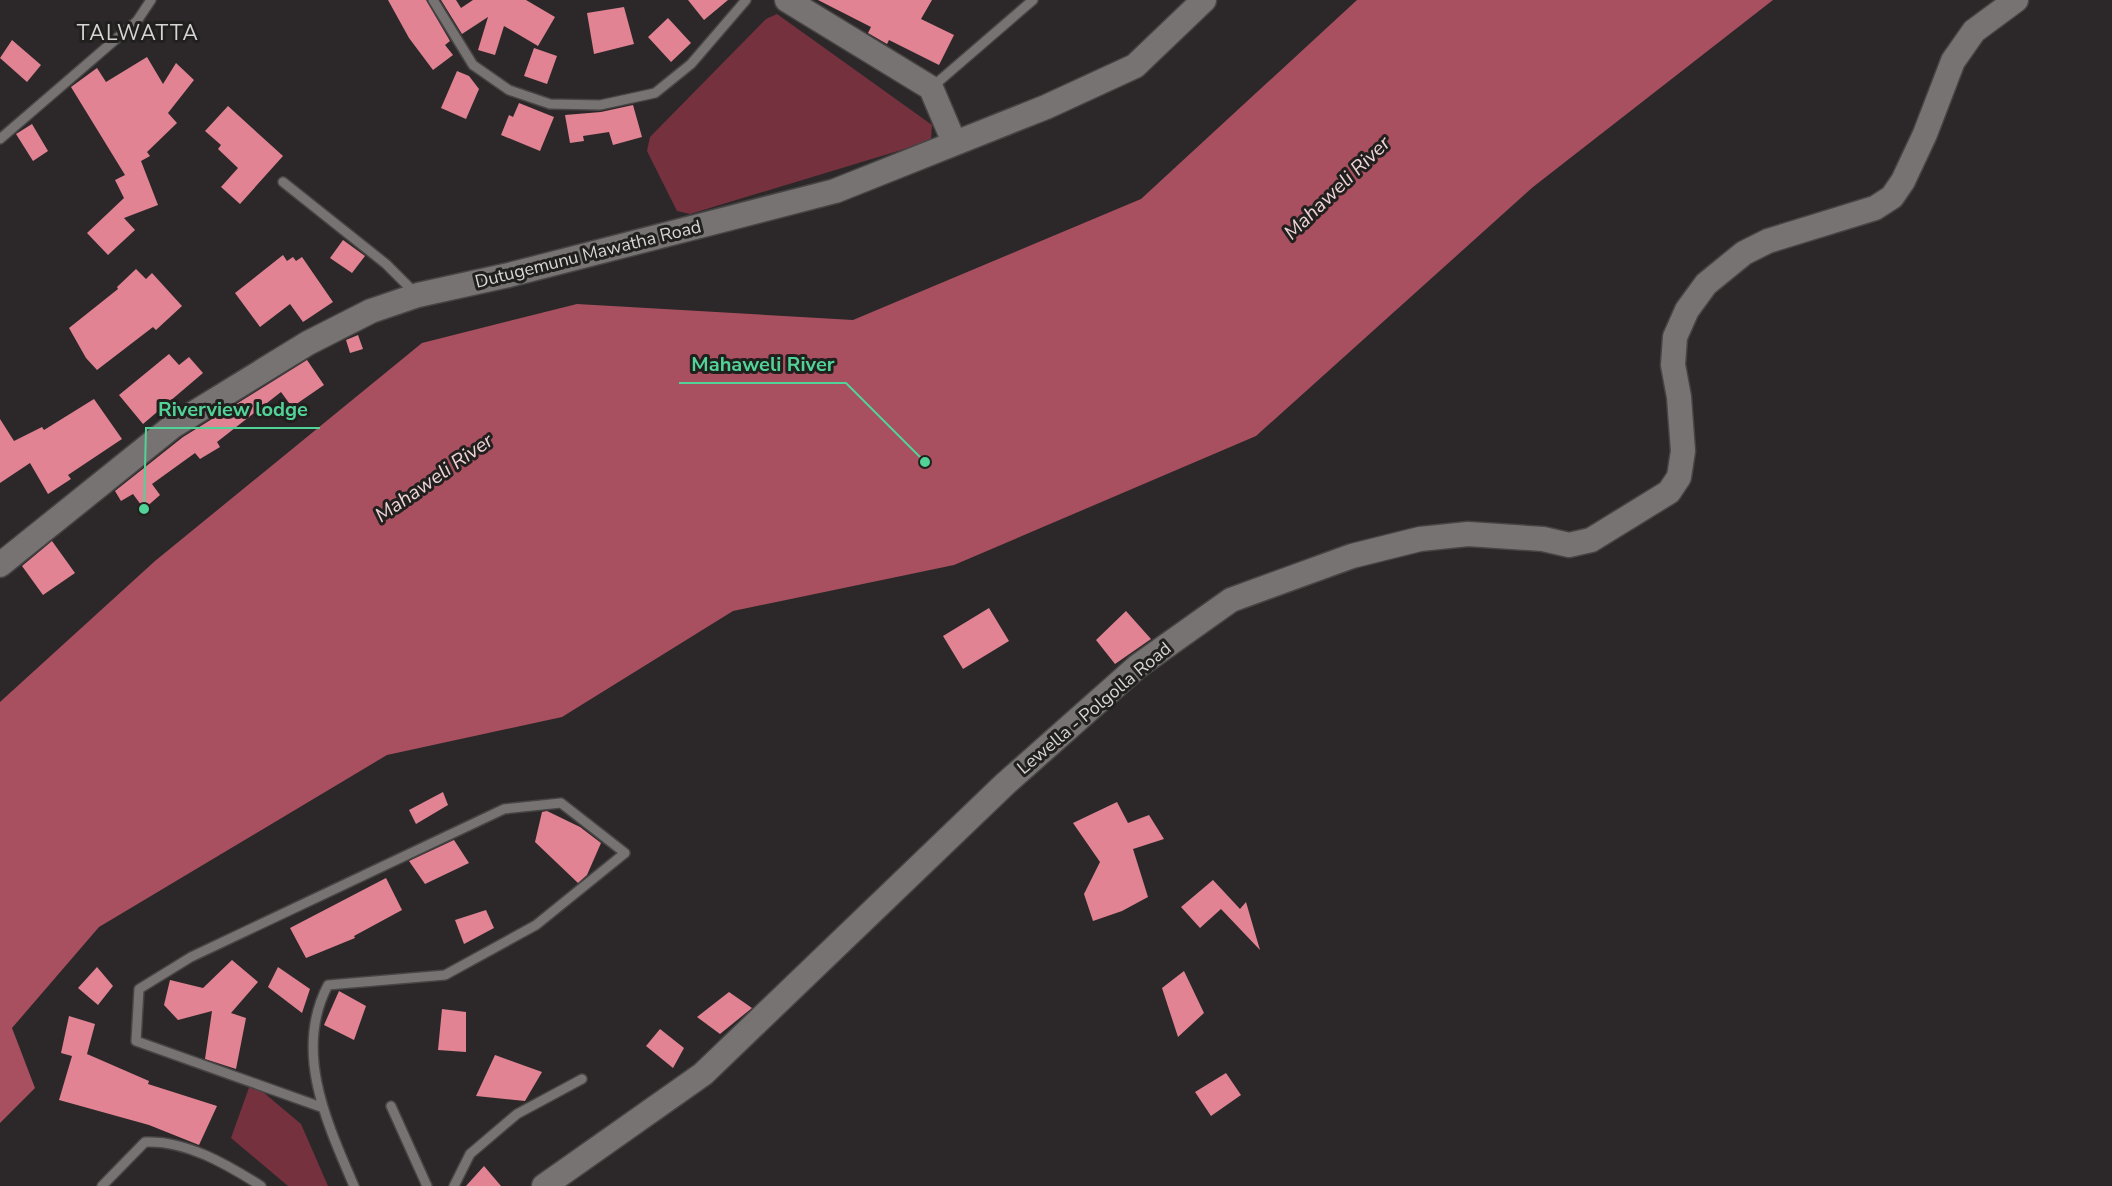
<svg xmlns="http://www.w3.org/2000/svg" width="2112" height="1186" font-family="'Nunito Sans',sans-serif">
<rect width="100%" height="100%" fill="#2c2829"/>
<!-- green -->
<path fill="#76313f" d="M777,14L932,125L931,141L690,214L677,211L647,151L650,137L766,19Z
M251,1082L301,1124L328,1186H288L231,1138Z"/>
<!-- water -->
<path fill="#a85060" d="M1357,0H1773L1533,187L1256,436L954,565L733,611L562,717L387,755L99,927L12,1028L35,1088L0,1123V702L155,561L422,343L577,304L853,320L1141,199Z"/>
<!-- building -->
<path fill="#e18392" d="M388,0H426L450,41L445,45L453,55L433,70L409,38Z
M441,0H456L461,8L473,0H526L555,17L538,46L504,26L495,55L478,50L488,17L462,34Z
M688,0H728L704,20Z
M818,0H932L921,19L954,35L939,65L889,40L887,44L868,33L871,27Z
M624,7L634,44L594,54L587,13Z
M668,18L691,43L671,62L648,37Z
M12,40L41,65L27,82L0,58Z
M534,48L557,56L547,84L524,76Z
M147,57L163,84L176,63L194,80L168,113L177,123L147,152L150,156L141,161L158,205L124,218L135,230L108,255L87,233L124,198L115,180L125,175L71,87L97,68L106,82Z
M457,71L469,76L479,89L466,119L441,108Z
M519,103L554,117L540,151L501,135L509,115L513,117Z
M633,105L642,137L613,145L609,132L583,136L584,141L570,143L565,115L601,112Z
M228,106L283,156L240,204L221,187L238,168L218,149L221,145L205,131Z
M32,124L48,151L33,161L16,134Z
M343,240L365,256L352,273L330,258Z
M283,255L287,261L293,257L296,261L302,257L333,302L303,322L290,304L260,327L235,293Z
M136,269L146,279L152,273L182,306L156,330L153,327L97,370L86,358L69,328L118,289L117,287Z
M358,335L363,349L350,353L346,340Z
M169,354L179,365L189,357L203,373L143,424L119,395Z
M307,360L324,385L292,407L281,392L217,442L220,447L200,459L195,453L152,484L160,495L144,509L133,494L121,501L115,491L183,437Z
M94,399L122,439L68,475L71,479L48,494L30,463L0,483V419L14,441L42,427L44,430Z
M52,541L75,573L43,595L22,566Z
M989,608L1009,641L963,669L943,636Z
M1126,611L1151,639L1115,664L1096,640Z
M443,792L448,805L416,824L409,810Z
M1117,802L1128,823L1149,815L1164,839L1133,849L1148,897L1122,911L1093,921L1084,894L1100,862L1073,823Z
M547,811L580,827L601,843L587,875L578,883L535,842L542,812Z
M454,840L469,863L425,884L409,861Z
M386,878L402,910L354,936L355,938L306,958L290,928Z
M1213,880L1240,909L1246,902L1260,950L1221,909L1200,928L1181,907Z
M486,910L494,928L464,944L455,920Z
M232,960L258,982L231,1013L246,1018L236,1069L205,1059L212,1011L178,1020L164,1005L170,980L203,988Z
M97,967L113,986L98,1005L78,988Z
M278,967L310,989L302,1013L268,987Z
M1184,971L1204,1013L1178,1037L1162,988Z
M339,991L366,1006L354,1040L324,1025Z
M729,992L752,1008L720,1034L697,1017Z
M442,1009L466,1012V1052L438,1050Z
M69,1016L95,1024L87,1054L149,1081L148,1084L217,1106L199,1145L149,1125L59,1100L72,1056L61,1053Z
M660,1029L684,1048L673,1068L646,1046Z
M495,1055L542,1072L525,1101L476,1096Z
M1226,1073L1241,1095L1211,1116L1195,1092Z
M484,1166L501,1186H466Z"/>
<g fill="none" stroke-linecap="round" stroke-linejoin="round">
<!-- service casing -->
<g stroke="#464444" stroke-width="12">
<path id="service" d="M433,0L473,65L509,90L550,104L600,105L655,93L691,64L746,0
M931,88L1033,0
M0,139L137,21L151,0
M283,182L386,264L416,294
M391,1106L427,1186
M321,1107L136,1041L139,989L191,957L504,809L561,803L625,853L536,925L445,975L328,985C293,1051 327,1123 354,1186
M102,1186L145,1142C186,1140 228,1165 261,1186
M454,1186L470,1154L517,1114L582,1079"/>
</g>
<!-- tertiary casing -->
<g stroke="#464444" stroke-width="27">
<path id="tertiary" d="M787,0L931,88L954,142
M0,565L173,426L308,343L371,311L418,295L509,275L835,191L1046,107L1135,66L1204,0
M544,1186L703,1074L1005,784L1138,666L1231,600L1352,556L1420,539L1468,534L1543,539L1569,545L1591,540L1669,492L1679,477L1683,451L1679,397L1673,365L1675,337L1687,310L1706,284L1744,253L1768,241L1875,208L1892,197L1903,181L1925,134L1953,61L1974,31L2016,0"/>
</g>
<!-- service -->
<use href="#service" stroke="#787373" stroke-width="9"/>
<!-- tertiary -->
<use href="#tertiary" stroke="#787373" stroke-width="24"/>
</g>
<g text-anchor="middle" dominant-baseline="central" stroke-width="6" stroke-linejoin="round" paint-order="stroke">
<!-- street labels -->
<g font-size="18" fill="#d6d4d4" stroke="#221f1f">
<text transform="translate(588 254) rotate(-14)">Dutugemunu Mawatha Road</text>
<text transform="translate(1094 708) rotate(-40)">Lewella - Polgolla Road</text>
</g>
<!-- water labels -->
<g font-size="20" font-style="italic" fill="#eed4d7" stroke="#221f1f">
<text transform="translate(1337 188) rotate(-44)">Mahaweli River</text>
<text transform="translate(434 478) rotate(-35)">Mahaweli River</text>
</g>
<!-- quarter labels -->
<g font-size="21" letter-spacing="1.5" fill="#d6d4d4" stroke="#221f1f">
<text x="138" y="33">TALWATTA</text>
</g>
</g>
<!-- callouts -->
<path fill="none" stroke="#51d397" stroke-width="2" d="M925 462L846 383H679M144 509L146 428H320"/>
<g fill="#51d397" stroke="#221f1f" stroke-width="2">
<circle cx="925" cy="462" r="6"/>
<circle cx="144" cy="509" r="6"/>
</g>
<g font-size="20" text-anchor="middle" font-weight="bold" fill="#51d397" stroke="#221f1f" stroke-width="6" stroke-linejoin="round" paint-order="stroke">
<text x="763" y="371">Mahaweli River</text>
<text x="233" y="416">Riverview lodge</text>
</g>
</svg>
